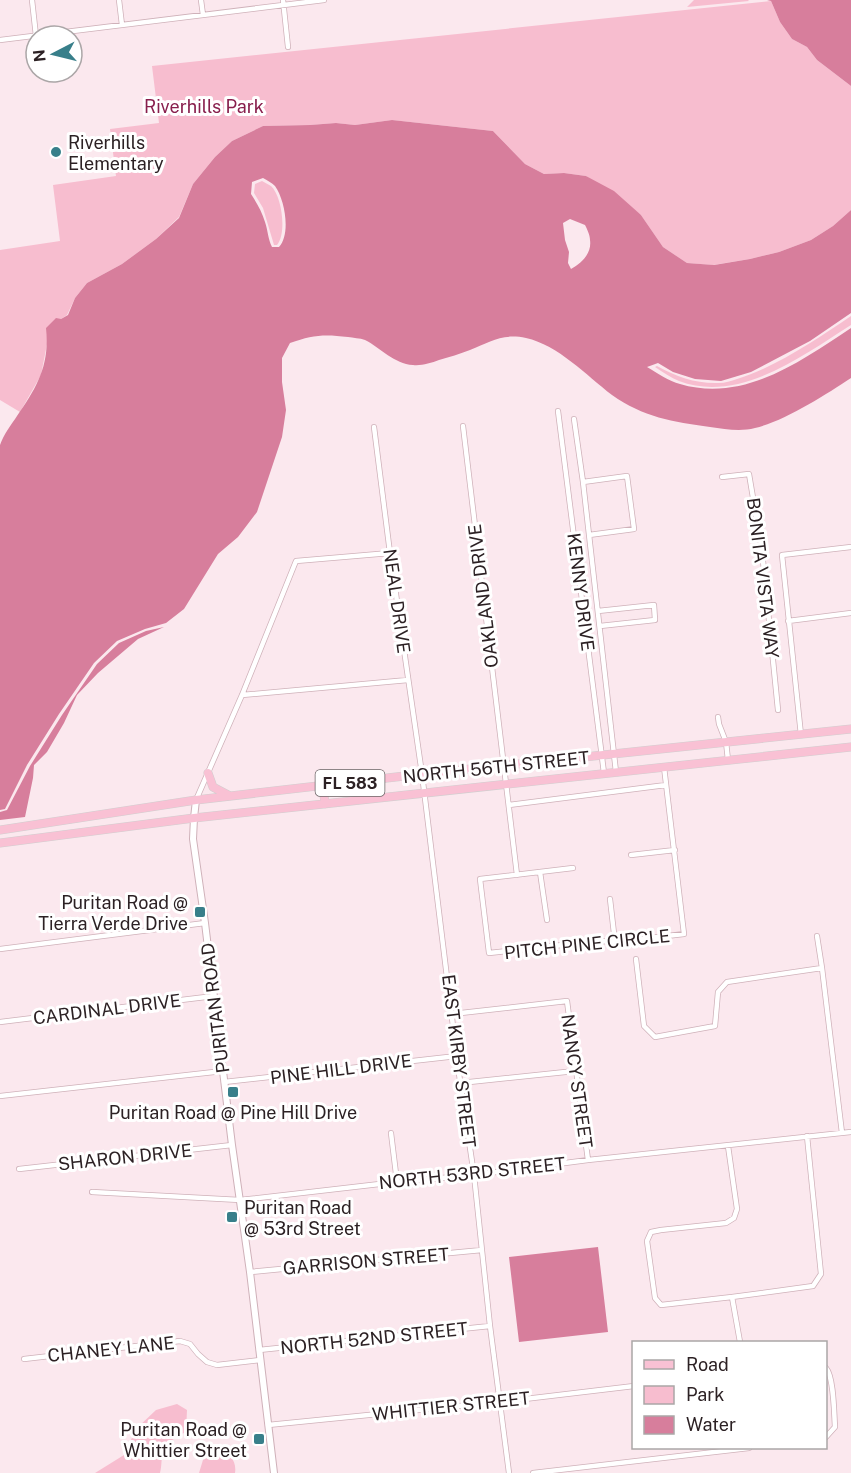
<svg xmlns="http://www.w3.org/2000/svg" width="851" height="1473" font-family="'Public Sans',sans-serif">
<rect width="100%" height="100%" fill="#fbe8ee"/>
<!-- green -->
<path fill="#f7bdcf" d="M694,0H748L749,1L687,7Z
M771,1L780,22L792,39L807,47L817,60L851,86V210L833,226L811,240L779,252L750,259L713,265L687,263L663,247L641,215L586,176L564,173L544,174L525,164L493,131L392,120L355,125L336,123L310,125L263,126L232,141L215,157L193,184L179,217L156,239L122,264L87,283L75,298L67,315L61,319L47,344L41,375L20,412L0,400V250L60,241L53,185L116,176L110,129L159,123L152,66Z
M262,181C265,183 268,184 271,186C282,196 287,233 277,245H274L263,208L254,193L255,184Z
M851,316V325C804,355 739,404 679,381C671,378 663,372 655,367L657,366C677,377 697,384 719,383C725,383 731,381 737,379C776,367 817,339 851,316Z
M177,1404L187,1410L186,1432C176,1437 168,1441 163,1452C161,1458 162,1466 160,1473H95L124,1455L136,1429L156,1410Z
M220,1447C229,1454 237,1460 235,1473H199L206,1450Z"/>
<!-- water -->
<path fill="#d77e9c" fill-rule="evenodd" d="M767,0H851V86L817,60L807,47L792,39L780,22L771,1Z
M392,120L493,131L525,164L544,174L564,173L586,176L614,191L641,215L663,247L687,263L714,265L750,259L779,252L811,240L833,226L851,210V313L810,341L751,372L721,381L695,379L673,372L658,363L647,367C657,373 669,381 680,384C744,403 801,361 851,328V378C825,395 785,421 755,428C740,432 725,429 710,427C673,422 643,417 612,395C586,375 558,345 526,338C502,333 490,342 470,350C460,354 449,357 439,360C431,363 421,366 413,365C394,364 381,348 365,340C360,338 353,338 348,337C324,334 312,335 290,343L282,358V382L286,410L282,437L257,512L238,537L218,554L184,609L166,623L145,629L117,641L94,663L59,714L27,765L5,809L0,810V445C4,434 11,425 17,416C37,387 50,365 46,328L56,318L61,319L68,315L75,298L87,283L122,264L156,239L179,218L193,184L215,157L232,141L263,126L310,125L336,123L355,125ZM263,178C267,180 272,183 275,186C285,200 291,234 279,247H272C268,239 268,231 265,222C262,212 257,203 251,194L252,182ZM570,219L585,225C587,229 590,235 590,240C592,253 582,263 571,269L568,263L569,252L565,240L563,223Z
M164,627L138,639L98,673L77,695L64,723L47,752L34,765L33,778L25,817L0,820V812L7,810L30,766L62,715L97,664L119,643L146,631Z
M598,1247L608,1332L519,1342L509,1257Z"/>
<g fill="none" stroke-linecap="round" stroke-linejoin="round">
<!-- minor casing -->
<g stroke="#cfb1b9" stroke-width="6">
<path id="minor" d="M32,0L36,36
M119,0L122,25
M201,0L203,15
M283,0L288,47
M0,40L324,0
M558,411L604,773
M574,419L583,482L616,772
M463,426L517,875
M374,427L390,553L422,774L458,1067L474,1175L490,1326L509,1473
M722,477L749,474L762,551L778,710
M583,482L627,476L634,529L589,535
M598,611L654,605L655,620L600,626
M788,621L851,613
M242,695L408,680
M718,717L719,724L726,742L728,760
M801,735L782,555L851,547
M196,800L242,695L296,561L390,553
M509,805L666,785
M631,855L675,850
M573,868L480,879L489,953L599,941L615,942L684,934L664,767
M540,872L547,920
M610,899L615,942
M817,936L822,968L842,1133
M0,949L205,923
M636,959L644,1026L655,1037L715,1026L718,992L727,982L822,968
M452,1014L567,1001L588,1160
M0,1022L214,996
M224,1082L457,1056
M460,1083L575,1071
M0,1096L223,1071
M391,1133L397,1182
M728,1146L737,1209L734,1218L726,1223L661,1230L651,1232L647,1241L655,1298L661,1305L732,1297L813,1286L821,1274L807,1136
M19,1169L232,1145
M92,1192L240,1200L397,1182L474,1175L588,1160L851,1132
M250,1272L482,1250
M732,1297L740,1342
M259,1350L490,1326
M24,1359L180,1341L190,1344L198,1354L207,1362L217,1365L260,1360
M826,1368C834,1377 834,1414 835,1427L826,1437
M268,1425L499,1402L634,1386
M533,1473L749,1448"/>
</g>
<!-- tertiary casing -->
<g stroke="#cfb1b9" stroke-width="8">
<path id="tertiary" d="M196,800L194,818L193,839L205,923L232,1145L250,1272L274,1473"/>
</g>
<!-- primary casing -->
<g stroke="#d1cecf" stroke-width="9">
<path id="primary" d="M208,773L213,787L230,796
M323,786L325,804
M0,830L196,800L422,774L851,729
M0,843L194,818L851,747"/>
</g>
<!-- minor -->
<use href="#minor" stroke="#fff" stroke-width="4.5"/>
<!-- tertiary -->
<use href="#tertiary" stroke="#fff" stroke-width="6"/>
<!-- primary -->
<use href="#primary" stroke="#f9c1d4" stroke-width="8"/>
</g>
<!-- markers -->
<g fill="#387f8a" stroke="#fff" stroke-width="2">
<circle cx="56" cy="152" r="6"/>
<rect x="194" y="906" width="12" height="12" rx="3"/>
<rect x="227" y="1086" width="12" height="12" rx="3"/>
<rect x="226" y="1211" width="12" height="12" rx="3"/>
<rect x="253" y="1433" width="12" height="12" rx="3"/>
</g>
<g text-anchor="middle" dominant-baseline="central" stroke-width="6" stroke-linejoin="round" paint-order="stroke">
<!-- shield labels -->
<rect fill="#fff" stroke="#6b6466" stroke-width="1.5" x="315.5" y="770" width="69" height="26" rx="4.5"/>
<g font-size="16" font-weight="bold" fill="#2c2124">
<text x="350" y="783">FL 583</text>
</g>
<!-- park labels -->
<g font-size="18" fill="#881f4d" stroke="#fff">
<text x="204" y="106">Riverhills Park</text>
</g>
<!-- poi labels -->
<g font-size="18" fill="#2c2124" stroke="#fff" text-anchor="start">
<text x="68" y="142">Riverhills<tspan x="68" dy="21">Elementary</tspan></text>
<text x="188" y="902" text-anchor="end">Puritan Road @<tspan x="188" dy="21">Tierra Verde Drive</tspan></text>
<text x="233" y="1112" text-anchor="middle">Puritan Road @ Pine Hill Drive</text>
<text x="244" y="1207">Puritan Road<tspan x="244" dy="21">@ 53rd Street</tspan></text>
<text x="247" y="1429" text-anchor="end">Puritan Road @<tspan x="247" dy="21">Whittier Street</tspan></text>
</g>
<!-- street labels -->
<g font-size="18" fill="#2c2124" stroke="#fff">
<text transform="translate(763 578) rotate(83)">BONITA VISTA WAY</text>
<text transform="translate(581 592) rotate(83)">KENNY DRIVE</text>
<text transform="translate(483 596) rotate(-97)">OAKLAND DRIVE</text>
<text transform="translate(397 601) rotate(82)">NEAL DRIVE</text>
<text transform="translate(496 767) rotate(-6)">NORTH 56TH STREET</text>
<text transform="translate(587 944) rotate(-6)">PITCH PINE CIRCLE</text>
<text transform="translate(215 1008) rotate(-97)">PURITAN ROAD</text>
<text transform="translate(107 1009) rotate(-7)">CARDINAL DRIVE</text>
<text transform="translate(459 1061) rotate(83)">EAST KIRBY STREET</text>
<text transform="translate(341 1069) rotate(-7)">PINE HILL DRIVE</text>
<text transform="translate(577 1081) rotate(82)">NANCY STREET</text>
<text transform="translate(125 1157) rotate(-6)">SHARON DRIVE</text>
<text transform="translate(472 1173) rotate(-6)">NORTH 53RD STREET</text>
<text transform="translate(366 1261) rotate(-5)">GARRISON STREET</text>
<text transform="translate(374 1338) rotate(-6)">NORTH 52ND STREET</text>
<text transform="translate(111 1349) rotate(-6)">CHANEY LANE</text>
<text transform="translate(451 1406) rotate(-6)">WHITTIER STREET</text>
</g>
</g>
<!-- legend -->
<rect x="632" y="1341" width="195" height="108" fill="#ffffff" stroke="#aba6a7" stroke-width="1.5"/>
<rect x="644" y="1360" width="30" height="9" fill="#f9c1d4" stroke="#aba6a7" stroke-width="1.5"/>
<text x="686" y="1371" font-size="18" fill="#2c2124">Road</text>
<rect x="644" y="1386" width="30" height="18" fill="#f7bdcf" stroke="#aba6a7" stroke-width="1.5"/>
<text x="686" y="1401" font-size="18" fill="#2c2124">Park</text>
<rect x="644" y="1416" width="30" height="18" fill="#d77e9c" stroke="#aba6a7" stroke-width="1.5"/>
<text x="686" y="1431" font-size="18" fill="#2c2124">Water</text>
<!-- north arrow -->
<g transform="translate(54 54) rotate(263)"><circle r="28" fill="#ffffff" stroke="#aba6a7" stroke-width="1.5"/>
<path d="M0-4.5L10 22L0 15L-10 22Z" fill="#387f8a"/>
<text y="-9" font-size="16" font-weight="bold" text-anchor="middle" fill="#2c2124">N</text>
</g>
</svg>
